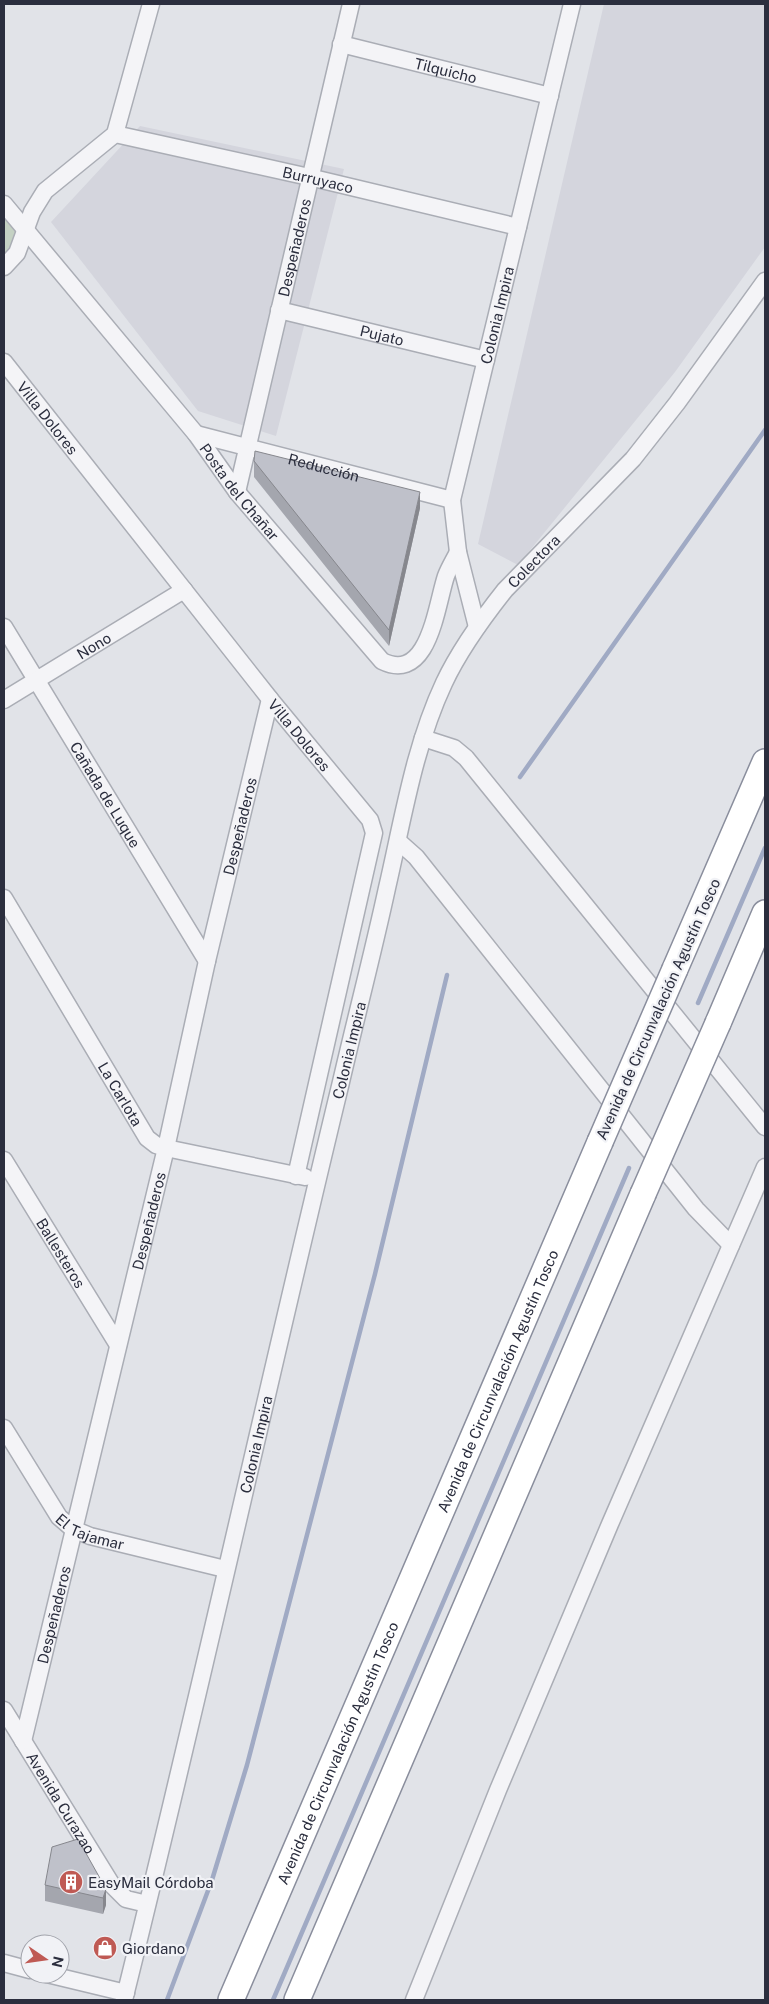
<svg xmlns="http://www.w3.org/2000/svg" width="769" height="2004" font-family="'Public Sans',sans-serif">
<rect width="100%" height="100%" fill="#e1e3e8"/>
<!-- built -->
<path fill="#d4d5dd" d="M604,4H765V247L675,372L518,565L478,544Z
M140,126L344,169L276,436L198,411L51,222Z"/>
<!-- green -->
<path fill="#c4d1c3" d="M4,212L23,235L4,256Z"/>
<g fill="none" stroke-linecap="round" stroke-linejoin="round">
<!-- stream -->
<path stroke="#a0aac4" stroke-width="4.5" d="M520,777L765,430
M698,1003L765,848
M167,2000L212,1880L247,1765L375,1274L447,975
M273,2000L629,1168"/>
<!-- minor casing -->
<g stroke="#aaadb5" stroke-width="19">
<g id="minor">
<path id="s1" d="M341,44L550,96"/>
<path id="s2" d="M115,134L309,177L518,227"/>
<path id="s3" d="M4,204L196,434L237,492L382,661C429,684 436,606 446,576C449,568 454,560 458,552"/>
<path d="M4,267L17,253L32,212L45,191L115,134L151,4"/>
<path id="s4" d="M279,310L486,360"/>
<path id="s5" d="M4,362L270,699L370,820L374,833L296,1176"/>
<path id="s6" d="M196,434L452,500"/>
<path id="s7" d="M237,492L351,4"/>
<path id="s8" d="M4,627L207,961"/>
<path id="s9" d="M477,627L458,552L452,500L572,4"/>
<path id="s10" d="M4,700L184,590"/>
<path d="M423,738L454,748L466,758L765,1127"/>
<path d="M398,841L416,857L696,1209L731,1245"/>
<path id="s11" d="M4,898L147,1138L156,1145L166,1148L305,1177"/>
<path id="s12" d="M4,1160L118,1345"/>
<path id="s13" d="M4,1428L59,1517L73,1529L90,1536L225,1569"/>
<path id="s14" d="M4,1710L112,1885L126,1899L147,1904"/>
<path id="s15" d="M23,1741L166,1148L207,961L270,699"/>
<path d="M4,1963L30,1970"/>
<path d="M47,1974L126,1993"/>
<path id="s16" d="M124,2000C200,1695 267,1387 341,1082C356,1017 373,953 387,888C403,819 414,747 444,683C460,649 482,619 505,590L633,459L677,403L765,281"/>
<path d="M414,2000L498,1790L610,1524L765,1167"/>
</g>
</g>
<!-- highway casing -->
<g stroke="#8a8e9d" stroke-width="28">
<g id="highway">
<path d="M675,969L765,762"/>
<path d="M718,1023L765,913"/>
<path id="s17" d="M231,2000L600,1142"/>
<path d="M297,2000L643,1194"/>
</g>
</g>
<!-- minor -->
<use href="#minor" stroke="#f4f4f7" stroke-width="16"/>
<!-- highway -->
<use href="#highway" stroke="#fff" stroke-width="25"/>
<!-- highway-bridge casing -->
<g stroke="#8a8e9d" stroke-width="28" stroke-linecap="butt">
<path id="highway-bridge" d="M600,1142L675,969
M643,1194L718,1023"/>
</g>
<!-- highway-bridge -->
<use href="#highway-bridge" stroke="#fff" stroke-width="25"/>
</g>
<!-- wall -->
<path fill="#a4a6ae" d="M254,461L420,508L389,646L254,477Z
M45,1885L106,1889V1905L103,1914L45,1901Z"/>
<!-- shaded-wall -->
<path fill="#86878d" d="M420,492V508L389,646V630Z
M106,1889V1905L103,1914V1898Z"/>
<!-- building -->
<path fill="#bfc1ca" stroke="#86878d" d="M255,451L420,492L389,630L254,461Z
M78,1839L106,1889L103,1898L45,1885L52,1847Z"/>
<!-- icons -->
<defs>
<g id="building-disc" transform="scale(1.25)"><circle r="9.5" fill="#bf5a54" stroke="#f1f2f6"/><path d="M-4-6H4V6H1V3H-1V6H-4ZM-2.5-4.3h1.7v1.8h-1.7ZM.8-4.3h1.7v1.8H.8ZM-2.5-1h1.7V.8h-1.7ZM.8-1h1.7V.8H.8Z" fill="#fff"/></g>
<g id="shop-disc" transform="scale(1.25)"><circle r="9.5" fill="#bf5a54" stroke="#f1f2f6"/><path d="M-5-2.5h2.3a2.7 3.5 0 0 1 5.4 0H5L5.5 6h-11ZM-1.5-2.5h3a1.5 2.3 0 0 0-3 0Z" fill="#fff"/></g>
</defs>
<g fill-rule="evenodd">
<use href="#building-disc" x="71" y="1882"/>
<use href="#shop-disc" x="105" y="1948"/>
</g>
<g text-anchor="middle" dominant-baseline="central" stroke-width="4.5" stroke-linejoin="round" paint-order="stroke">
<!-- street labels -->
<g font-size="15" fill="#2b2e3e" stroke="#f1f2f6">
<text stroke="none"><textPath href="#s1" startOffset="108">Tilquicho</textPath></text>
<text stroke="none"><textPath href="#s2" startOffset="208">Burruyaco</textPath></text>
<text stroke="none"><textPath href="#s7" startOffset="251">Despeñaderos</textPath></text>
<text stroke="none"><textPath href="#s9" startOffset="320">Colonia Impira</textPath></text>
<text stroke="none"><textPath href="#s4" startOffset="106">Pujato</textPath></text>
<text stroke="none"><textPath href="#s5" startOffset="71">Villa Dolores</textPath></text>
<text stroke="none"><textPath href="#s6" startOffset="132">Reducción</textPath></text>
<text stroke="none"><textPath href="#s3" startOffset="372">Posta del Chañar</textPath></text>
<text stroke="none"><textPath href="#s16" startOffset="1508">Colectora</textPath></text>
<text stroke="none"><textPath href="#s10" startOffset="105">Nono</textPath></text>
<text stroke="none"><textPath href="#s5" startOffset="476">Villa Dolores</textPath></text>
<text stroke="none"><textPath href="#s8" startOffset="196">Cañada de Luque</textPath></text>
<text stroke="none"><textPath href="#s15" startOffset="940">Despeñaderos</textPath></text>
<text transform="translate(658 1009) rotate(-66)">Avenida de Circunvalación Agustín Tosco</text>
<text stroke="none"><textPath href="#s16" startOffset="976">Colonia Impira</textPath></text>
<text stroke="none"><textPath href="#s11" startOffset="228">La Carlota</textPath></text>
<text stroke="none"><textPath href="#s15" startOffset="535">Despeñaderos</textPath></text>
<text stroke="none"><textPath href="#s12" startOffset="109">Ballesteros</textPath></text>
<text stroke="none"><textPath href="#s17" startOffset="674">Avenida de Circunvalación Agustín Tosco</textPath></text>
<text stroke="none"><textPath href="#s16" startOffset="571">Colonia Impira</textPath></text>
<text stroke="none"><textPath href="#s13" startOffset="140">El Tajamar</textPath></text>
<text stroke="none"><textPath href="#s15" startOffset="130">Despeñaderos</textPath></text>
<text stroke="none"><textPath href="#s17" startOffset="269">Avenida de Circunvalación Agustín Tosco</textPath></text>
<text stroke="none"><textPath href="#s14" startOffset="109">Avenida Curazao</textPath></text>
</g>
<!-- poi labels -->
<g font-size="15" fill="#2b2e3e" stroke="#f1f2f6" text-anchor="start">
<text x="88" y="1882">EasyMail Córdoba</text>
<text x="122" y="1948">Giordano</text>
</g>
</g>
<!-- border -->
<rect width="769" height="2004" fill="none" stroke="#2b2e3e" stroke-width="10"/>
<!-- north arrow -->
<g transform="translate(45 1959) rotate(103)"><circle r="24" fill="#f1f2f6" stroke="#a2a4ac"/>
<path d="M0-4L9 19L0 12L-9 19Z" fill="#bf5a54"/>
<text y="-8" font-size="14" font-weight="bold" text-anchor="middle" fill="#2b2e3e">N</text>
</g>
</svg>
